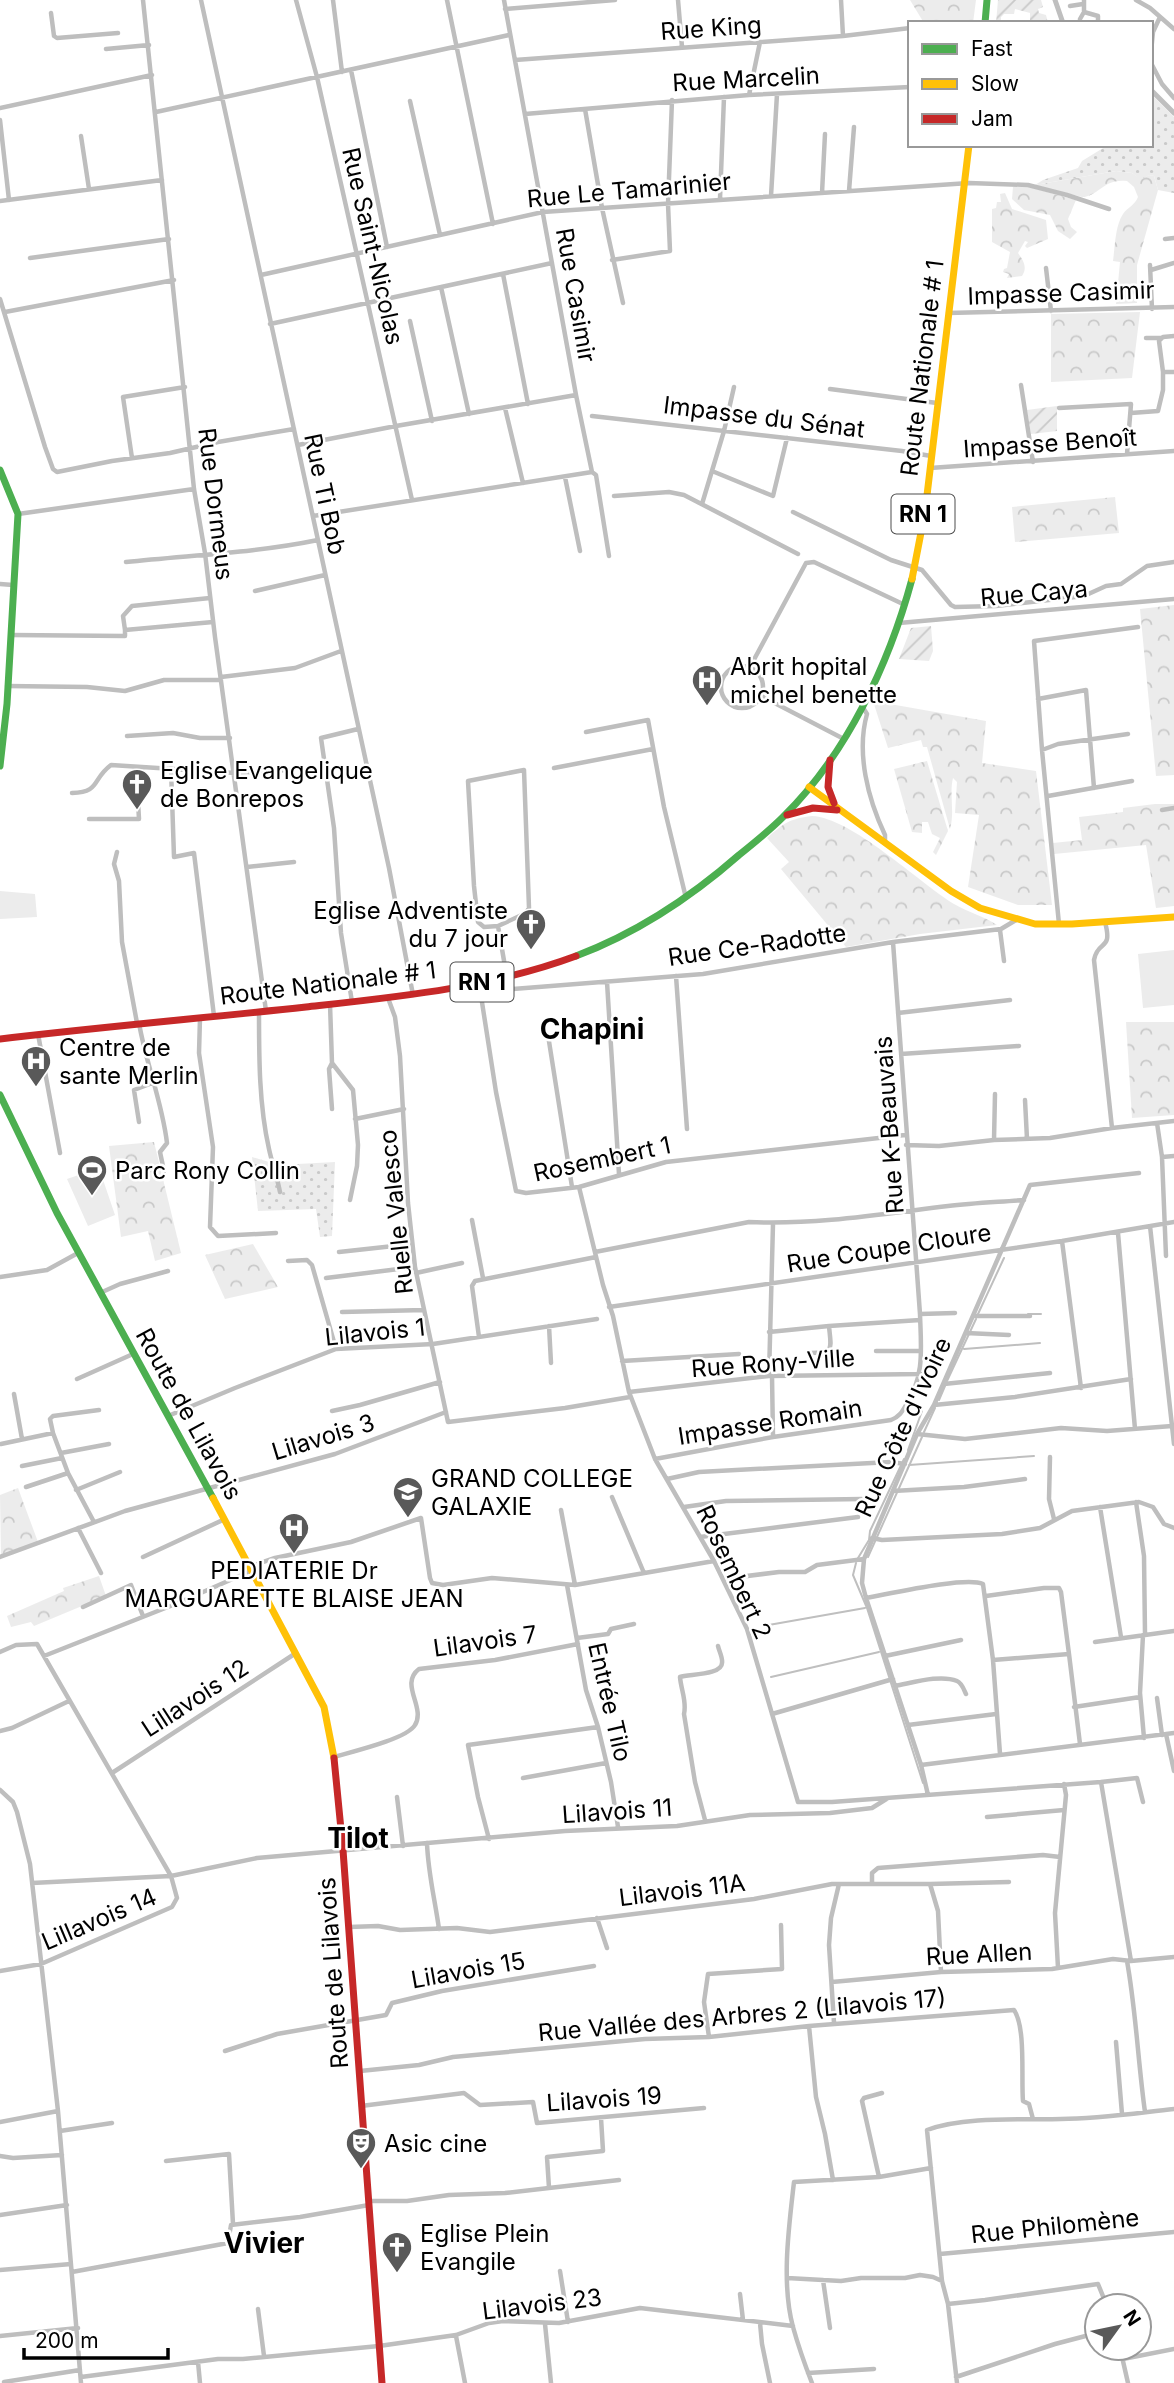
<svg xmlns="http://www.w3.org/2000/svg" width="1174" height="2383" font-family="Inter,sans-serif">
<defs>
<pattern id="grass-dots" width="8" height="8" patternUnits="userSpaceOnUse" patternTransform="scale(1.75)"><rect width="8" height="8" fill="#ececec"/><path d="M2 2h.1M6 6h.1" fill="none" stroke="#c9c9c9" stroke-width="1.8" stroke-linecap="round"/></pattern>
<pattern id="forest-crowns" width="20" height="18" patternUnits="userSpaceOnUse" patternTransform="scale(1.75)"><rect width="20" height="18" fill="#ececec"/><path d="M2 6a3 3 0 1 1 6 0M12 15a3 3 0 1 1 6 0" fill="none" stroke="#c9c9c9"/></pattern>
<pattern id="garden-furrows" width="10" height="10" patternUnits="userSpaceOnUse" patternTransform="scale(1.75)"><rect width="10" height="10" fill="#ececec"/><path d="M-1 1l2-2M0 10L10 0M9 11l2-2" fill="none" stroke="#c9c9c9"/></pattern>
</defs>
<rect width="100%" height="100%" fill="#fff"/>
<!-- grass -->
<path fill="url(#grass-dots)" d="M1151,94L1174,117V193L1158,190L1154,176L1149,175L1141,180L1132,173L1116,171L1035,185L1043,180L1078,168L1082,161L1108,145H1151Z
M252,1157L279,1165L335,1162L332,1236L320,1237L316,1209L258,1211Z"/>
<!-- forest -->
<path fill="url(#forest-crowns)" d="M910,0H976L973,23H924Z
M1116,171L1132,173L1141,179L1149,175L1154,176L1158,190L1137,265V303L1116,304L1120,262L1113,261C1115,247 1115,226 1123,214C1128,207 1135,205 1138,197L1134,187L1127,181C1103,178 1098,197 1082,197L1035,185Z
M1013,187H1029L1076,200L1068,219L1071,227L1077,232L1070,239L1058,231L1050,215L1024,210L1012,199Z
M1005,193L1012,209L1046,220L1048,239L1027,248L1025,246L1028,242L1025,241L1018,253C1023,260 1028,267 1022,276L1007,278L1009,274L1003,272L1004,269L1007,268L1010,252L992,242V209L996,208L997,202H1001L1000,194Z
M1140,312L1132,378L1051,382V314Z
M1115,497L1119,533L1015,542L1012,507Z
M1174,605V775L1156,776L1140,609Z
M873,701L986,721L982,763L1036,771L1052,905H1018L968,887L979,815L955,813L957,782L953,778C949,794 955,812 950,829L927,747H923L921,740L888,748Z
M927,761L948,831L936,855L933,852L940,838L932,834L928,822H922V833L912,832L894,769Z
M1155,804H1174V906L1156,908L1146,845L1054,854L1053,843L1082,840L1079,817L1123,812V808Z
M812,816C852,818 917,881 954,904C967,912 986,917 997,925L920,934L846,947L781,869L789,862L767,838C784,823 789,819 812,816Z
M1126,1022H1174V1115L1132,1118Z
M154,1142L181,1253L155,1261L148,1231L121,1237L109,1146Z
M253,1244L278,1287L225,1299L205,1255Z
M18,1488L38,1542L1,1555L0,1495Z
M99,1576L106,1596L34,1626L31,1622L11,1627L7,1616L64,1591L63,1588Z"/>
<!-- garden -->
<path fill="url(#garden-furrows)" d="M998,0H1041L1043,7L1038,9L1039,13L1046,15L1048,23H1030V13L1015,9L1014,14H1004L1001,17V23H996Z
M1057,406V431L1031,434L1027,410Z
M931,626L933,651L929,661L899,659L911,628Z"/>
<!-- pitch -->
<path fill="#ececec" d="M0,891L35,894L37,917L0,919Z
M1174,950V1005L1143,1008L1138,954Z
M99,1168L115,1215L88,1226L67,1179Z"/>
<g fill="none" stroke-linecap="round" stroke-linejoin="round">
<!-- stream -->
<path stroke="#bfbfbf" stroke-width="2" d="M978,1314L1004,1258
M1028,1314H1041
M964,1349L1040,1343
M947,1381L976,1319
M939,1400L945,1386
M924,1432L935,1408
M908,1450L922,1411
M909,1465L1034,1456
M868,1557L922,1437
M858,1558L869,1540L870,1531L904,1459
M856,1563L853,1575L867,1608L923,1783
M763,1626L865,1608
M771,1677L879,1652"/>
<!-- canal -->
<path stroke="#bfbfbf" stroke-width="5" d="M1055,0L1063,23
M1151,90L1174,113"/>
<!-- street -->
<path stroke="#bebebe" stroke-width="4.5" d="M143,0L194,489L205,553L215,637L266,1011
M201,0L389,868L413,995
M296,0L317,77L412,500
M333,0L342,72
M447,0L493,224
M504,0L576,395L592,472L596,475L609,556
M678,0L682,47
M841,0L843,36
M1136,0L1150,8L1174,29
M1070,6L1083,4
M505,9L615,0
M1084,12L1098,16V23
M51,13L54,36L57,38L118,33
M1080,19L1084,12V0
M106,49L149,45
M1151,52L1153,32L1160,17
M515,60L843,36L910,28
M1151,63L1162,84L1174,98
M351,70L387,247
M749,95L760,42
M410,101L440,235
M0,108L152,75
M585,109L602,208L623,303
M156,112L509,35
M525,114L749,95L910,87
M0,120L9,200
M81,136L89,189
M849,191L854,127
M822,193L825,134
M771,196L777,94
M720,199L724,97
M0,201L162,180
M1165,239L1174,238
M30,258L169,239
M612,260L670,251L668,204L672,100
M1150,265L1152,309
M1046,268L1051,311
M1151,270L1174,263
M503,274L528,404
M261,275L543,212L969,183L1028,185L1067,195L1109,209
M441,287L469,414
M0,299L45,447L53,469L57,472L112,461L170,453L218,442L294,429
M5,312L174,280
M948,313L1174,307
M410,321L432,421
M270,324L552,263
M1174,336L1163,337L1159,341L1163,372H1174
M1146,338H1161
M1021,385L1033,462
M830,389L937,403
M505,408L523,483
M1059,408L1131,404L1127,454
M1131,413L1158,411L1163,390V372
M592,416L902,451L931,456
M298,445L396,426L576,395
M132,458L123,397L185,387
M930,468L1174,451
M712,471L773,496L787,438
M565,477L580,551
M614,496L669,492L684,495L798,554
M702,504L724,431L734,387
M793,512L891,560L922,570L951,605L955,607L996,606L1084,596L1106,586L1121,584L1147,566L1174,562
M18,514L194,489
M313,516L592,472
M126,562C190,555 255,553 318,540
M0,584L13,585
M255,591L325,575
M899,623L1174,599
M125,630L123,616L132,606L210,598
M11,635L125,636V630L213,622
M721 687a21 21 0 1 1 42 0a21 21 0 1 1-42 0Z
M750,667L806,563L814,562L905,605
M221,677L295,668L341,651
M7,686L87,687L125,691L164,680H221
M761,696L842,738
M1038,699L1086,690L1094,788
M862,706L867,714C856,753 868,799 885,835V842
M586,732L648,720L664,807L686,898
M127,736L173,733L200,738H230
M1042,750L1058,744L1128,734
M171,768L174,857L194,853L214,1016
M554,768L653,749
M72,793C101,792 91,780 111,765L235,773L289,770
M1048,796L1132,781
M1162,810L1174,808
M89,819H139L136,768
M117,852L114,864L119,881L122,942L137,1023
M247,867L294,862
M1105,922C1113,952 1098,939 1094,960L1112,1128
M1059,924L1042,750L1034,641L1138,627
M498,926L484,927L478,922L474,886L468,781L524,770L529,908L526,913L498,926L507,978L513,989L703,974L893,942L1001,929L1016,920
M1000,930L1004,961
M676,976L687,1129
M607,982L619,1174
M479,983L496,1092L516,1191L526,1193L579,1187L666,1162L905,1135
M388,998L395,1017L400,1056L408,1203L415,1267L448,1422L565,1408L630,1397
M352,1002L341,933L334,828L321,738L358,729
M330,1004L332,1063L353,1090L358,1145L357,1166L350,1200
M259,1012C259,1057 259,1105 269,1149C272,1163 277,1177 280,1192
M898,1013L1010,1000
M200,1018L199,1053L213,1147L210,1227L218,1236L276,1233
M139,1023C146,1064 162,1101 167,1143L160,1152L164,1171
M38,1034L60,1153
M548,1035L572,1187
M901,1054L1019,1046
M1025,1100L1027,1139
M332,1109L329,1069L332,1063
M355,1119L404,1109
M139,1122L134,1090L155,1082
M1157,1123L1162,1157L1166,1256
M994,1140L995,1094
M906,1145L939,1146L994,1140L1050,1138L1112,1128L1174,1121
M1162,1157L1174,1156
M579,1187L603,1285L613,1316L629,1392L655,1459L714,1561L747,1629L798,1802H832L1101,1782L1131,1961
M472,1220L483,1278
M1150,1226L1174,1444
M1118,1233L1135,1429
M1062,1241L1081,1388
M339,1252L412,1244
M595,1252L749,1222C817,1225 882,1214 948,1206C973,1203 999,1202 1024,1200
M288,1261L307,1260L312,1265L336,1349
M416,1273L462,1263
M0,1277L47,1270L78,1253
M326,1278L415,1267
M100,1293L120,1284L168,1271
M609,1307L1062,1241L1174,1222
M342,1312L424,1310
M920,1314L955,1313
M973,1316H1030
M549,1326L551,1363
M769,1332L829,1326
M966,1333L1009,1335
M479,1337L472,1286L475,1281L596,1257
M876,1351H920
M810,1353C835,1353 831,1349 829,1326L920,1320
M622,1361L739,1354
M769,1376L773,1224
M772,1376L773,1437
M77,1379L133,1354
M944,1384L1050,1373
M629,1392L769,1376L921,1374
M14,1394L22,1439
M934,1405L1015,1397L1131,1379
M332,1411L360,1405L440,1382
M168,1416L235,1388L336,1349L433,1344L597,1319
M53,1433L50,1419L53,1416L99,1410
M917,1434L965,1439L1061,1428L1107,1431L1172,1426
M1,1444L53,1433L68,1473L94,1522
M61,1453L109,1444
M1050,1457L1049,1499L1054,1519
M655,1459L773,1437L891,1420C899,1417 902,1412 906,1405C925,1376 921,1348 920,1314L893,942
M22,1466L62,1458
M667,1479L699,1472L891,1462L905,1464
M26,1487L68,1473
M76,1490L120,1472
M893,1491L964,1487L1025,1479
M612,1497L644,1573
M1136,1502L1144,1556L1145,1634
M684,1507L726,1501L862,1499
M1100,1507L1121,1637
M561,1510L575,1585
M78,1528L101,1573
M700,1537L858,1517
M872,1538L882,1540L1002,1534L1040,1528L1072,1511L1139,1502L1153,1507L1164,1524L1174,1528
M0,1557L125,1511L335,1454L446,1412
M143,1557L225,1519
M251,1566L275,1558L351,1542L421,1518L430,1578L432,1583L443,1585L492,1578L575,1585L714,1561
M723,1579L779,1572H805L817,1565L864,1559
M567,1585L586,1690L598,1727L611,1782L618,1827
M986,1596L1044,1588H1059L1061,1592L1069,1654
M866,1598C889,1594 966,1576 983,1584L993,1660L1000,1754
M83,1607L131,1585L143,1616
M1143,1635L1140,1693L1144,1738
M577,1638L608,1634L611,1629L634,1624
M1095,1642L1174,1631
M0,1652L16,1645L37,1644L171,1876L32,1883
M44,1656L178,1603L253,1570
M885,1656L961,1640
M993,1660L1069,1654L1080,1744
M895,1686C912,1683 940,1674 957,1681C962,1683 964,1690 966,1694
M1157,1698L1162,1735
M1074,1707L1140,1697
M772,1714L893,1679
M908,1725L996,1714
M0,1731L12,1728L69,1701
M1166,1734L1174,1771
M334,1757C351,1752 407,1739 415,1725C426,1707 399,1684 419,1669L495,1660L578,1644
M921,1765L1174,1733
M112,1773L296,1653
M523,1778L606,1763
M1101,1782L1137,1778L1143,1802
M0,1790L13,1802L17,1812L30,1864L58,2111L81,2383
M928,1795L921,1765L866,1598L862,1583L864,1559L917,1434L934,1405L1030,1185L1139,1173
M397,1797L403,1846
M987,1817L1064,1810
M705,1820L695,1782L684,1714C687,1701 681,1690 680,1677C689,1674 722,1675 722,1663C723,1658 719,1651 718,1646
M489,1839L478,1797L468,1745L598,1727
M427,1843C428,1873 435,1900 439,1929
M872,1883V1873L878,1868L1043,1855L1060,1857
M930,1884L1009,1882
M597,1918L607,1948
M349,1927L378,1926L400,1930L457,1928L490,1932L754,1899L832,1884H930L938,1911L941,1972
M1127,1961C1136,2011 1138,2062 1145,2112
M1058,1968L1055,1913L1066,1795L1064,1784
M0,1971L41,1964L172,1907L177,1898L171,1876L257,1858L565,1831L677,1826L750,1815L830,1813L872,1808L888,1798
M832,1982L941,1972L1052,1969L1113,1959L1131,1961L1174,1957
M834,2023L829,1945L831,1918L839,1884
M809,2026L816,2097L825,2134L833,2180
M709,2037L704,2002L708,1974L782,1969L781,1925
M1116,2042L1122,2114
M225,2051L277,2034L386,2015L392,2003L442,1991L594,1966
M360,2071L419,2065L453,2057L645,2039L709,2037L809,2026L1014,2010C1026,2027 1021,2079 1023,2101L1029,2104L1033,2119
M361,2106L464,2093L480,2105L533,2102L537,2123L704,2108
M0,2122L58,2111
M60,2131L112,2123
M0,2156L13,2158L62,2155
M166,2161L229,2154L233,2224
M879,2177L862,2101L864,2098L882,2093
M549,2188L619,2180
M369,2201H407L449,2195L505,2193L549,2188L547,2157L603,2151L601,2118
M0,2215L67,2205
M940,2254L1174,2232
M0,2270L71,2264
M560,2271L568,2322
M72,2272L228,2243L231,2225L300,2217L369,2205
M787,2278L841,2281L861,2278H905L920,2275L933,2277L942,2281
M823,2280L830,2328
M740,2294L743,2320
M948,2304L985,2300L1098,2284L1107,2306
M258,2309L264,2356
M760,2323L762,2344L770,2383
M545,2324L551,2383
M0,2336L78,2328
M456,2336L465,2383
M1120,2348L1128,2383
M1123,2359L1174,2349
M198,2362L200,2383
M808,2373L874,2369
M81,2377L218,2359H243L379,2346L456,2335L489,2323L503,2321L559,2323L640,2308L793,2326
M956,2377L1055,2344L1097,2333
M4,2382L80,2370
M812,2383C805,2365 798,2345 793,2327C781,2283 789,2226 794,2182L879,2177L931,2168
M957,2383L948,2304L942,2281L927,2130C964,2116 1022,2120 1061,2119C1098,2119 1137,2113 1174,2109"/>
<!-- fast -->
<path stroke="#4caf50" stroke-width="7" d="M985,23L987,0
M0,470L18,514L7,704L0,766
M576,956C637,933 690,898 739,855C754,843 770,830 783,817C847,754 889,664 912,579
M0,1095L57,1213L213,1498"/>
<!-- slow -->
<path stroke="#ffc107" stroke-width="7" d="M912,579L925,512L969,145
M809,787L951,891L980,908L1035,924H1072L1174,917
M213,1498L324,1707L334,1758"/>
<!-- jam -->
<path stroke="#c62828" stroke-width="7" d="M830,760L828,787L834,803
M787,815L813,808L837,810
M0,1039C102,1027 204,1018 306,1007C397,997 490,988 576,956
M334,1758L343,1850L382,2383"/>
</g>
<!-- icons -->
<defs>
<g id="hospital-pin" transform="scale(1.575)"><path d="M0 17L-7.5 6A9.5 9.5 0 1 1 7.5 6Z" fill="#595959" stroke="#fff"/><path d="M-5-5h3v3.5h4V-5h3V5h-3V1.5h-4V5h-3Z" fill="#fff"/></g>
<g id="church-pin" transform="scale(1.575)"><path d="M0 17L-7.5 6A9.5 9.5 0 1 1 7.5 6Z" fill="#595959" stroke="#fff"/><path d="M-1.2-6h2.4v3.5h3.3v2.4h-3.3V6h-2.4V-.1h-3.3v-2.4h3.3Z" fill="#fff"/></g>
<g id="stadium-pin" transform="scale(1.575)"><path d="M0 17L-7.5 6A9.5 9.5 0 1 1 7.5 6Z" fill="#595959" stroke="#fff"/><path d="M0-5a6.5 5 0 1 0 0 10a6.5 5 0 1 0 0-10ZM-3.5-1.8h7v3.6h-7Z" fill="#fff"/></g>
<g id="university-pin" transform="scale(1.575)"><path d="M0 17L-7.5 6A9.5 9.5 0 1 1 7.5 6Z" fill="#595959" stroke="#fff"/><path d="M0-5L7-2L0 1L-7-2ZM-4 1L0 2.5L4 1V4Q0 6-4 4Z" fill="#fff"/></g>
<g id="theatre-pin" transform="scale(1.575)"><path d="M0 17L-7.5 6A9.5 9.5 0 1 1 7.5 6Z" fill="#595959" stroke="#fff"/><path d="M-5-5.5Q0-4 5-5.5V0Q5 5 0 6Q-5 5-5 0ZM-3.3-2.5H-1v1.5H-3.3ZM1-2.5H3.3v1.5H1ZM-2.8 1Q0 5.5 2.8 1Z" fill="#fff"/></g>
</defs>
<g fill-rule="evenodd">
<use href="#hospital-pin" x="707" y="680"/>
<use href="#church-pin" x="137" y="784"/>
<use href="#church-pin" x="531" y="924"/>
<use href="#hospital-pin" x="36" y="1061"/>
<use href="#stadium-pin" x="92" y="1170"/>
<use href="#university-pin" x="408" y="1492"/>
<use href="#hospital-pin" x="294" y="1528"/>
<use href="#theatre-pin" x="361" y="2143"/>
<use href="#church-pin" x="397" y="2247"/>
</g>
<g text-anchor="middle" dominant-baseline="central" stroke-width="5" stroke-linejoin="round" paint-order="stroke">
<!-- shield labels -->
<g fill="#fff" stroke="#4c4c4c" stroke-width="2">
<rect x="891.5" y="494.5" width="63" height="39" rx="5"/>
<rect x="450.5" y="962.5" width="63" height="39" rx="5"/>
</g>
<g font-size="23" font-weight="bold" fill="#000">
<text x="923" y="514">RN 1</text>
<text x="482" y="982">RN 1</text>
</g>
<!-- street labels -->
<g font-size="24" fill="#000" stroke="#fff">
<text transform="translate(711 28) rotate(-4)">Rue King</text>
<text transform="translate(746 79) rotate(-3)">Rue Marcelin</text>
<text transform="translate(629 190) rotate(-5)">Rue Le Tamarinier</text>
<text transform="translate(373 246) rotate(77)">Rue Saint-Nicolas</text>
<text transform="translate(1061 293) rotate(-2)">Impasse Casimir</text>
<text transform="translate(576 295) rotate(80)">Rue Casimir</text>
<text transform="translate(922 368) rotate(-83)">Route Nationale # 1</text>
<text transform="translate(764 417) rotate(7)">Impasse du Sénat</text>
<text transform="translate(1050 443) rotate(-4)">Impasse Benoît</text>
<text transform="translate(325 494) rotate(78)">Rue Ti Bob</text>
<text transform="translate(216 504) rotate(83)">Rue Dormeus</text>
<text transform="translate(1034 593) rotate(-5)">Rue Caya</text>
<text transform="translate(757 945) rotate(-8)">Rue Ce-Radotte</text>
<text transform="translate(328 983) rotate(-7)">Route Nationale # 1</text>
<text transform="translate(889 1125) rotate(-94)">Rue K-Beauvais</text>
<text transform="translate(602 1159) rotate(-12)">Rosembert 1</text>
<text transform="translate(396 1212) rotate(-96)">Ruelle Valesco</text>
<text transform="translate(889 1248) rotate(-9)">Rue Coupe Cloure</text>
<text transform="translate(375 1332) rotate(-6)">Lilavois 1</text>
<text transform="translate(773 1363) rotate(-4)">Rue Rony-Ville</text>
<text transform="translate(189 1414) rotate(61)">Route de Lilavois</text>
<text transform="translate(770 1422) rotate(-9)">Impasse Romain</text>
<text transform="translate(903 1427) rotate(-65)">Rue Côte d'Ivoire</text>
<text transform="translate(323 1437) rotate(-17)">Lilavois 3</text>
<text transform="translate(734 1572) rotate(65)">Rosembert 2</text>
<text transform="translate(485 1641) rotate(-8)">Lilavois 7</text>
<text transform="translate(195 1698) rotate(-33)">Lillavois 12</text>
<text transform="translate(610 1702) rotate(77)">Entrée Tilo</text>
<text transform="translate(617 1811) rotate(-4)">Lilavois 11</text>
<text transform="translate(682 1890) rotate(-7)">Lilavois 11A</text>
<text transform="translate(99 1919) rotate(-23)">Lillavois 14</text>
<text transform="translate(979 1954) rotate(-3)">Rue Allen</text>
<text transform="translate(468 1970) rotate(-10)">Lilavois 15</text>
<text transform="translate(333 1973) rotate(-94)">Route de Lilavois</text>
<text transform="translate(742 2015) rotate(-5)">Rue Vallée des Arbres 2 (Lilavois 17)</text>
<text transform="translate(604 2099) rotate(-4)">Lilavois 19</text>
<text transform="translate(1055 2226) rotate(-6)">Rue Philomène</text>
<text transform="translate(542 2304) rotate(-7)">Lilavois 23</text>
</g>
<!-- poi labels -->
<g font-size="24" fill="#000" stroke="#fff" text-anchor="start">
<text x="730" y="666">Abrit hopital<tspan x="730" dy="28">michel benette</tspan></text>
<text x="160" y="770">Eglise Evangelique<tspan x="160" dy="28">de Bonrepos</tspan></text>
<text x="508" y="910" text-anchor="end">Eglise Adventiste<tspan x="508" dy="28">du 7 jour</tspan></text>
<text x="59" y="1047">Centre de<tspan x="59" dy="28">sante Merlin</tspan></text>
<text x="115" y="1170">Parc Rony Collin</text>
<text x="431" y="1478">GRAND COLLEGE<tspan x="431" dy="28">GALAXIE</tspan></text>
<text x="294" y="1570" text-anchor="middle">PEDIATERIE Dr<tspan x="294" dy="28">MARGUARETTE BLAISE JEAN</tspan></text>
<text x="384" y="2143">Asic cine</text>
<text x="420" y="2233">Eglise Plein<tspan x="420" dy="28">Evangile</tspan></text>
</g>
<!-- quarter labels -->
<g font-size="28" font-weight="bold" fill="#000" stroke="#fff">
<text x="592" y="1029">Chapini</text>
<text x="358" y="1838">Tilot</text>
<text x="264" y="2243">Vivier</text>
</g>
</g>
<!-- legend -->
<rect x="908" y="21" width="245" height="126" fill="#ffffff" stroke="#999999" stroke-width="2"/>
<rect x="922" y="44" width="35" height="10" fill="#4caf50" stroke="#999999" stroke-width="2"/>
<text x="971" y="56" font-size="21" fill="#000000">Fast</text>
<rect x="922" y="79" width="35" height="10" fill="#ffc107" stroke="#999999" stroke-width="2"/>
<text x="971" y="91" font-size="21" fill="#000000">Slow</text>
<rect x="922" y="114" width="35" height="10" fill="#c62828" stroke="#999999" stroke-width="2"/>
<text x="971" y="126" font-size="21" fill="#000000">Jam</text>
<!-- north arrow -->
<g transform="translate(1118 2327) rotate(57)"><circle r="33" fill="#ffffff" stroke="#999999" stroke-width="2"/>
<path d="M0-5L12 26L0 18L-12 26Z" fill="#595959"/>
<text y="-10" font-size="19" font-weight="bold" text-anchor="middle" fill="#000000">N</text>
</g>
<!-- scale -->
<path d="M24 2348v10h144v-10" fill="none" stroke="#000000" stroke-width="3.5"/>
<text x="35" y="2348" font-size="21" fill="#000000" stroke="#ffffff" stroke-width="5" paint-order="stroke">200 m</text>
</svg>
